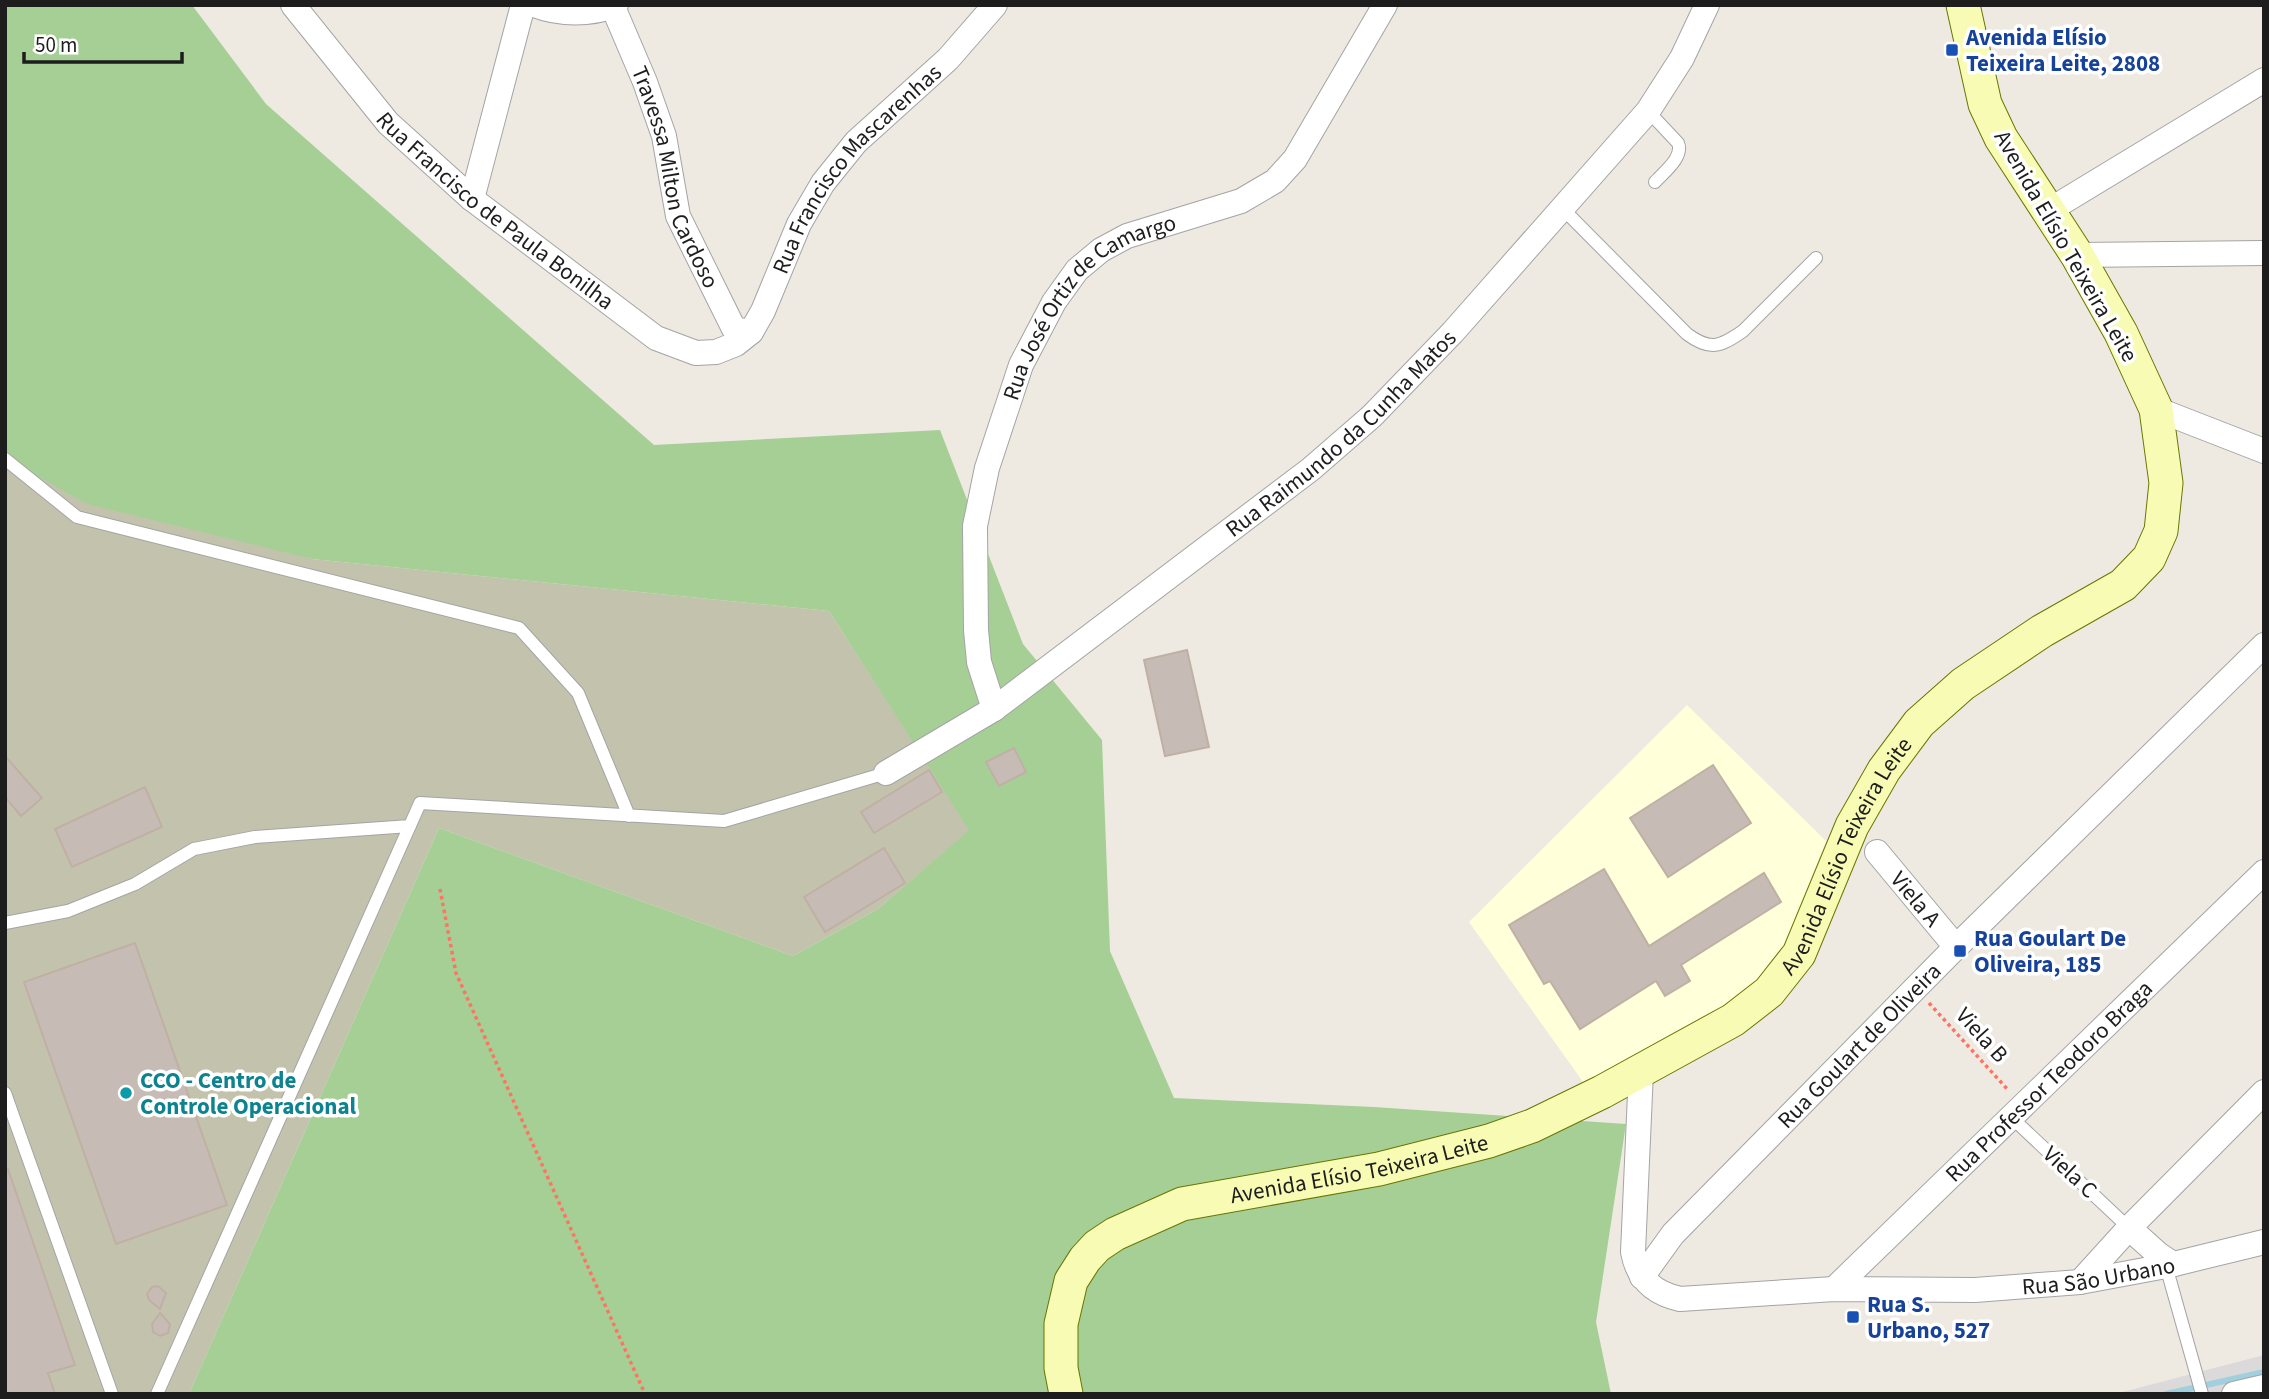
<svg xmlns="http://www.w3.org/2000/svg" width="2269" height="1399" font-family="'Source Sans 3',sans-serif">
<rect width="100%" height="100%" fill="#eeeae2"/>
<!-- residential -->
<path fill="#dbd9d9" d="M2264,1355V1394H2115Z"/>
<!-- education -->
<path fill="#ffffda" d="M1687,705L1826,841L1778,962L1752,989L1586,1086L1469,922Z"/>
<!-- construction -->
<path fill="#c3c3ad" d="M5,451L23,468L312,559L829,611L970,830L878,909L793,956L439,828L189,1394H5Z"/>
<!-- forest -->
<path fill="#a6cf95" d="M5,5H192L266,104L654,445L940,430L1023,644L1102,740L1110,951L1174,1098L1374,1107L1626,1124L1596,1322L1611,1394H189L439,828L793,956L878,909L969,830L829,611L312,559L87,504L23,468L5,451Z"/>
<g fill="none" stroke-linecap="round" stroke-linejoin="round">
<!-- stream -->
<path stroke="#a0d0de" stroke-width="6" d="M2166,1394L2264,1372"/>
</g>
<!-- building -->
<path fill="#c6bcb5" stroke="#c0b0a4" stroke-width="2" d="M1187,650L1209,747L1165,756L1144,660Z
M1014,748L1026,772L999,786L986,762Z
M5,756L42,798L21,816L5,797Z
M1713,765L1751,823L1668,877L1630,818Z
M929,770L942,792L874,833L861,812Z
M145,787L162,827L72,867L55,829Z
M884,848L905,883L825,932L804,897Z
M1604,869L1649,946L1764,873L1781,902L1681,965L1690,981L1665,996L1656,981L1580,1029L1550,981L1544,984L1509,925Z
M135,943L227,1205L116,1244L24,982Z
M8,1169L75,1365L48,1373L55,1394H5V1170Z
M158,1286L166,1293L160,1309L149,1300L147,1294L152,1287Z
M160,1313L170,1324L168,1333L160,1336L153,1332L152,1324Z"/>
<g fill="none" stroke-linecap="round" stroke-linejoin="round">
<!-- lane casing -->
<g stroke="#a4a4a4" stroke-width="14">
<path id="lane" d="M1648,111L1678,143C1684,157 1664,172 1655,182
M1563,209L1687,334C1710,351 1720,347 1743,331L1816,258
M5,459L77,517L519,628L578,693L629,816
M5,923L68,911L135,884L194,849L255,837L410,826
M5,1093L112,1394
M2011,1117L2129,1228
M2166,1266L2202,1394
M157,1394L420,803L724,821L886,773"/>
</g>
<!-- street casing -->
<g stroke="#a4a4a4" stroke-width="26">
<g id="street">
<path id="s1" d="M293,5L388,123L472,199L656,338L696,353L716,352L736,344L751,332L763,311L799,224L823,183L856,142L948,59L995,5"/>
<path d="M534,5C561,15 590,15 616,5"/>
<path id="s2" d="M613,7L645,82L664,136L678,216L734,329L751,332"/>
<path d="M472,199L523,5"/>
<path d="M2048,211L2264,80"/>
<path d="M2077,255L2264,253"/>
<path d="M2156,409L2264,451"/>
<path id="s3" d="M994,709L979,662L976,630L975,526L987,468L1021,365L1054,302L1077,270L1101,250L1127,236L1241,201L1275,181L1295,159L1385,5"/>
<path id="s4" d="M886,773L994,709L1311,469L1372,416L1453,332L1648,111L1682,58L1707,5"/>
<path id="s5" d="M1877,852L1956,947"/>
<path id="s6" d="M1641,1071L1633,1252C1638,1279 1653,1293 1680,1299L1834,1289L1975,1290L2080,1282L2166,1266L2264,1242"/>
<path d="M2173,1264L2158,1254L2129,1228L2264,1092"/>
<path id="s7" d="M1642,1277L1673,1234L1956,947L2264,645"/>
<path d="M2080,1282L2129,1228"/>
<path id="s8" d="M1834,1289L2264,872"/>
<path d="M2234,1394L2264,1387"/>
</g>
</g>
<!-- secondary casing -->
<g stroke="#697601" stroke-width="35">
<g id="secondary">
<path id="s9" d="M1066,1394L1061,1368V1324L1071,1281L1085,1259L1097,1246L1115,1234L1182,1204L1379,1169L1489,1141L1532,1126L1602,1092L1733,1020L1769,992L1799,954L1852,826L1884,770L1919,723L1963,684L2042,631L2123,585L2149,558L2161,531L2166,483L2156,409L2121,333L2077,255L2001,138L1985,104L1963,5"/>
</g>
</g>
<!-- path -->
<path stroke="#fe7363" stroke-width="3.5" stroke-dasharray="3.5 3.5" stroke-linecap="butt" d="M440,889L456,973L645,1394
M1929,1003L2009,1091"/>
<!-- lane -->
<use href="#lane" stroke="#fff" stroke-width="12"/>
<!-- street -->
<use href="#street" stroke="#fff" stroke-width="24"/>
<!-- secondary -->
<use href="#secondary" stroke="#f8fbb3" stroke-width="33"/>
</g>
<!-- markers -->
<g fill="#1a4fb4" stroke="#fff" stroke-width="2.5">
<rect x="1945" y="43" width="14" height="14" rx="3.5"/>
<rect x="1953" y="944" width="14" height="14" rx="3.5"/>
<rect x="1846" y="1310" width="14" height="14" rx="3.5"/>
</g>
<circle fill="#0f9aa8" stroke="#fff" stroke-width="2.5" cx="126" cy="1093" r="7"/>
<g text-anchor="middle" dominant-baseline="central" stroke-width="7" stroke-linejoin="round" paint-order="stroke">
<!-- transit labels -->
<g font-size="23" font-weight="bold" fill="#164399" stroke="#fff" text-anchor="start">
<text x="1966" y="37">Avenida Elísio<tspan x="1966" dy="26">Teixeira Leite, 2808</tspan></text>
<text x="1974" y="938">Rua Goulart De<tspan x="1974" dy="26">Oliveira, 185</tspan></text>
<text x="1867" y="1304">Rua S.<tspan x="1867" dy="26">Urbano, 527</tspan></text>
</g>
<!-- street labels -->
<g font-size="23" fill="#1d1d1d" stroke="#fff">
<text stroke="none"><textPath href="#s1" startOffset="796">Rua Francisco Mascarenhas</textPath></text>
<text stroke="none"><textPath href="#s2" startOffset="182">Travessa Milton Cardoso</textPath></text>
<text stroke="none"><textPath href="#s1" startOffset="290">Rua Francisco de Paula Bonilha</textPath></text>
<text transform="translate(2066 246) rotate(60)">Avenida Elísio Teixeira Leite</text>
<text stroke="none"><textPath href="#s3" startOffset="446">Rua José Ortiz de Camargo</textPath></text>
<text stroke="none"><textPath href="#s4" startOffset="569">Rua Raimundo da Cunha Matos</textPath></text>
<text stroke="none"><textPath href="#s9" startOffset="1043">Avenida Elísio Teixeira Leite</textPath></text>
<text stroke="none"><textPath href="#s5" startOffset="61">Viela A</textPath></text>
<text transform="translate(1982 1035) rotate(48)">Viela B</text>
<text stroke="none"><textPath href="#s7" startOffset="318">Rua Goulart de Oliveira</textPath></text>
<text stroke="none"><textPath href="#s8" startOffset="299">Rua Professor Teodoro Braga</textPath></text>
<text stroke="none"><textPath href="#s9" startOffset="434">Avenida Elísio Teixeira Leite</textPath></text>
<text transform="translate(2070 1172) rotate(43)">Viela C</text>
<text stroke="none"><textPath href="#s6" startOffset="672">Rua São Urbano</textPath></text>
</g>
<!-- culture labels -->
<g font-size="23" font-weight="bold" fill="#0d838f" stroke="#fff" text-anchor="start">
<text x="140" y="1080">CCO - Centro de<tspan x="140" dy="26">Controle Operacional</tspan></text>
</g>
</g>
<!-- border -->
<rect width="2269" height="1399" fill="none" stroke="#1d1d1d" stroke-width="14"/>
<!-- scale -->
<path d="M24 52v10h158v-10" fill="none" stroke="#1d1d1d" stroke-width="3.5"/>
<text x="35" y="52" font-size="21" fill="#1d1d1d" stroke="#ffffff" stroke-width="5" paint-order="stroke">50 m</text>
</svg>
